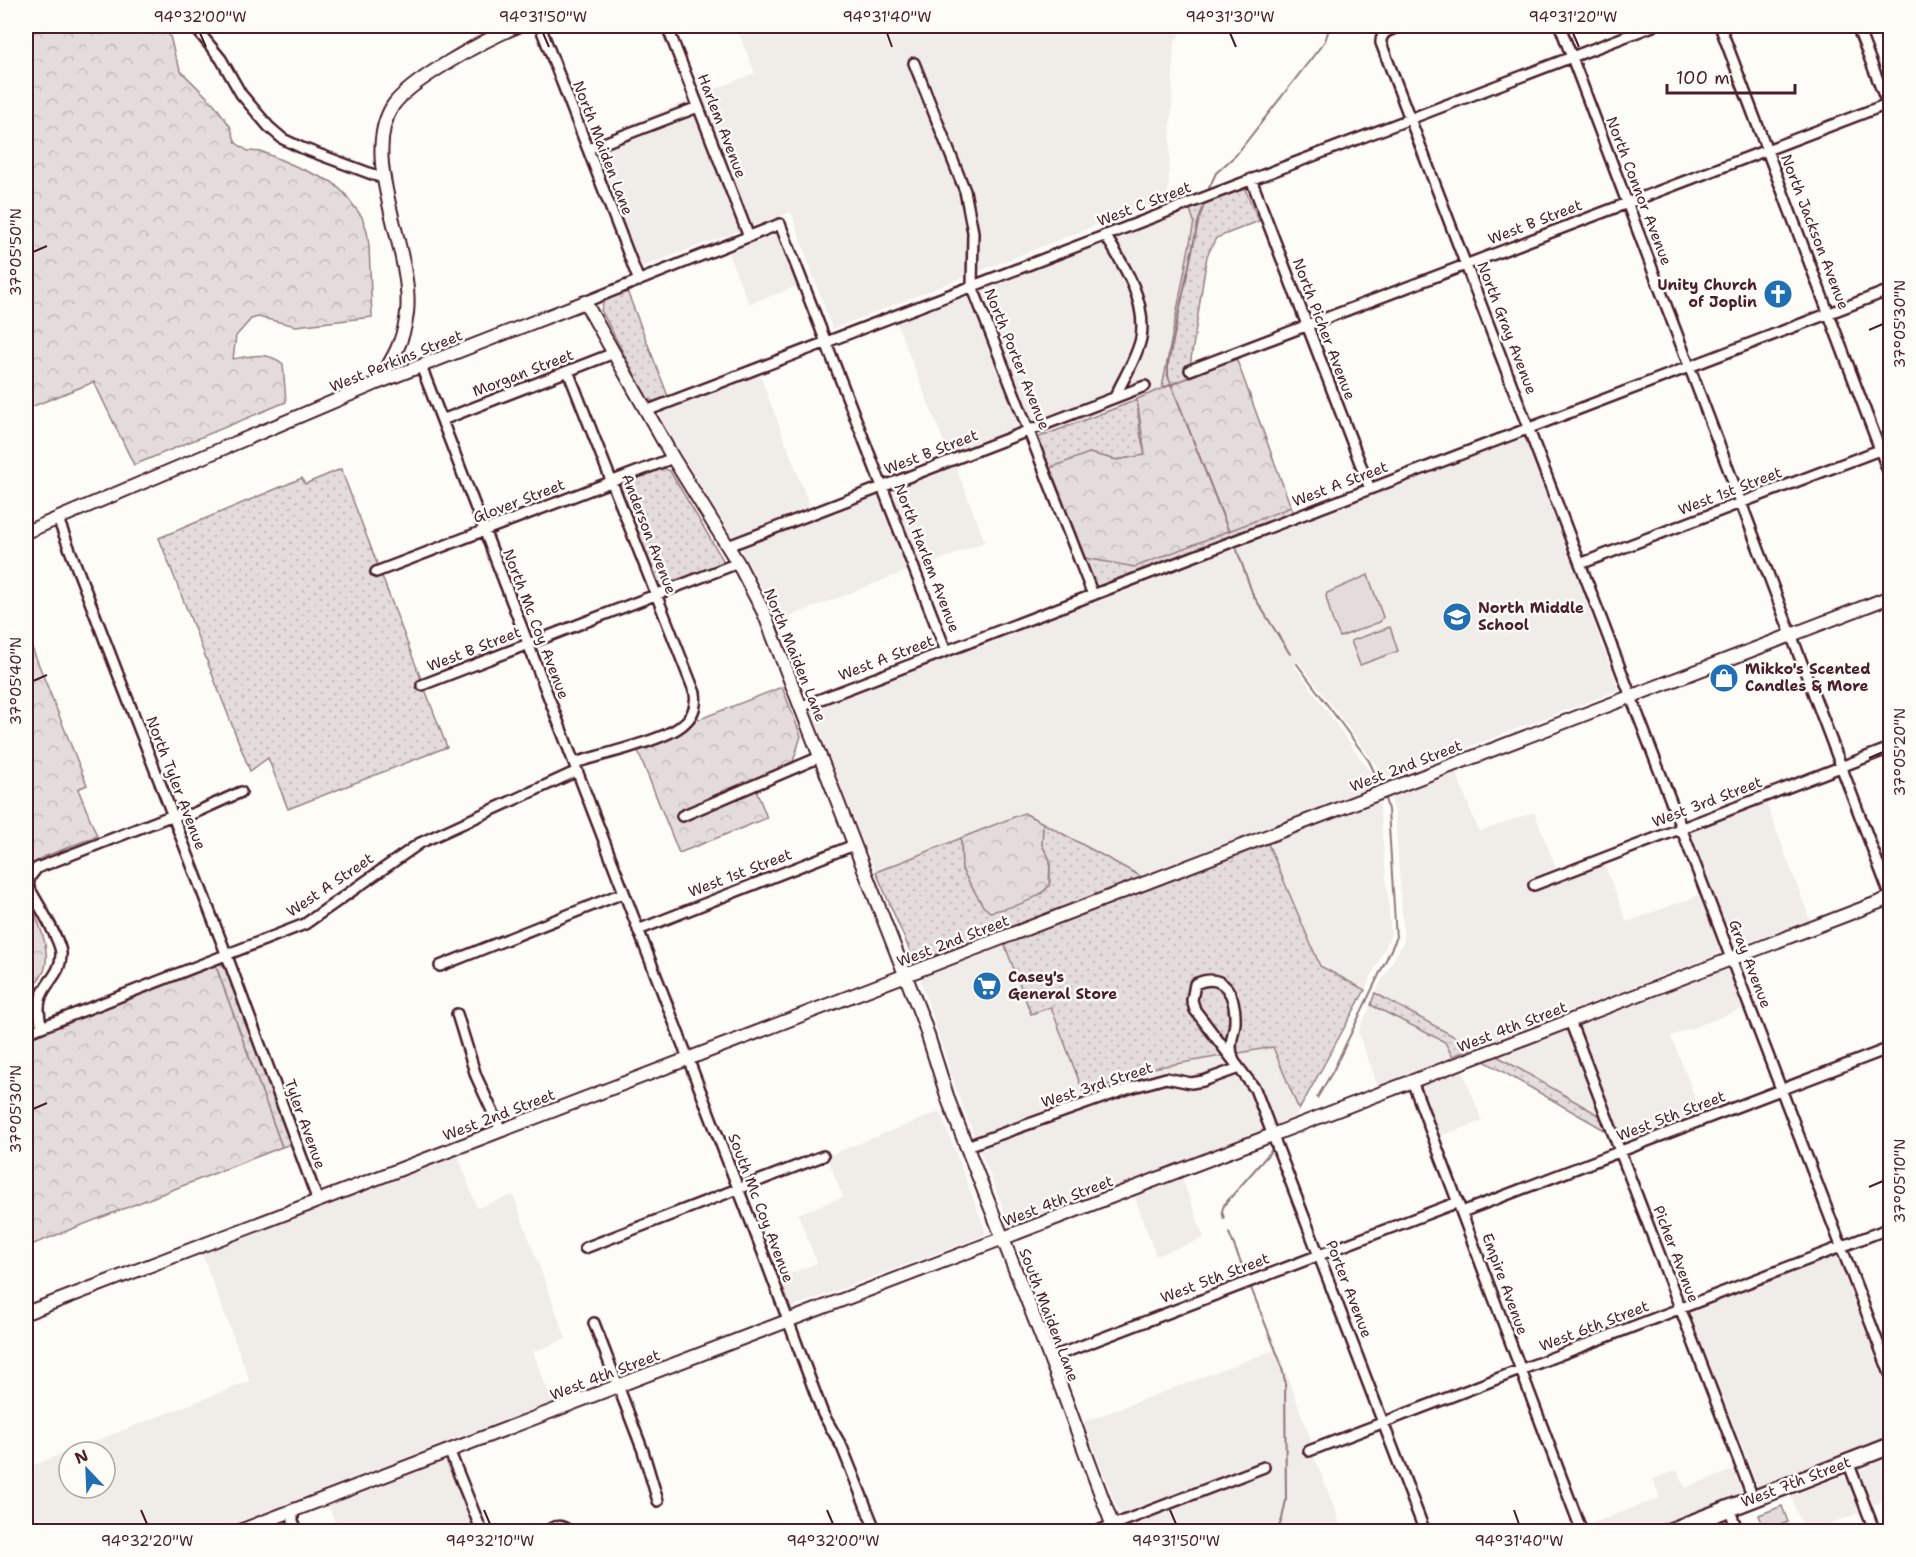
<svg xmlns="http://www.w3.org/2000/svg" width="1916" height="1557" font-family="'Shantell Sans',sans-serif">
<defs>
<pattern id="grass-dots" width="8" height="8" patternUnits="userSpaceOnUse" patternTransform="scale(1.5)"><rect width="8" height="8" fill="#e3dcda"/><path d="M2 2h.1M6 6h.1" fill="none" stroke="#c4bcbb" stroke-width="1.8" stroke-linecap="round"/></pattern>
<pattern id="forest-crowns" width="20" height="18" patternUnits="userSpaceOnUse" patternTransform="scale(1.5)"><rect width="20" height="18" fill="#e3dcda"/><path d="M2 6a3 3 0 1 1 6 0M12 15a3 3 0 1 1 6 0" fill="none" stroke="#c4bcbb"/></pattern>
</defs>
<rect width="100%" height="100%" fill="#fdfcf7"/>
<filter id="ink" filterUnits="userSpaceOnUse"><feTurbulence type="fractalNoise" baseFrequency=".0167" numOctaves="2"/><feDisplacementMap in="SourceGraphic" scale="12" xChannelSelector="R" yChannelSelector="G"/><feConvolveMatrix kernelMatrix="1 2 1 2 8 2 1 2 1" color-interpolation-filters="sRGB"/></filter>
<g filter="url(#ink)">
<!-- built -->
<path fill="#f0ece8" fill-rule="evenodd" d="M736,26H1184L1174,44L1168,197L832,329L791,212L638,268L589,141L755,73Z
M1190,209L1194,222L1162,388L1137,399V400L1037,438L981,294L982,290L986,286Z
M774,235L781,237L800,285L749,304L728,253Z
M963,295L966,294L970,297L1020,426L1017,430L949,455L896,321Z
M759,373L810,507L738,536H732L662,424L660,414L666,409Z
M1524,436L1619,690L1386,778L1300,663L1294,665L1370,772L1376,787L1142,877L1024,813L876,872L859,833L814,717L813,711L818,706Z
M955,465L985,542L920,568L892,494V490Z
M877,496L882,501L909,570L778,621L768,598L743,556L742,547Z
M1455,770L1479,832L1534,812L1556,868L1532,878L1536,888L1604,863L1627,922L1700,895L1721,953L1475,1048L1375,993L1404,941L1395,813L1389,795Z
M1379,798L1391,935L1365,990L1320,966L1267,841Z
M1766,803L1810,920L1733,948L1690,833L1693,831Z
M1004,943L1031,1014L1051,1007L1084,1094L1153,1068L1273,1047L1299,1110L1295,1117L1015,1225H1010L960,1100L921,981L923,975L926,974Z
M1724,969L1730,972L1744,1008L1671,1036L1701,1113L1631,1139L1621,1138L1579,1030L1580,1026L1584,1023Z
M1371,1005L1445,1042L1452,1056L1378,1086L1358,1032Z
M1562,1031L1569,1033L1602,1117L1497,1056Z
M1462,1069L1482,1121L1438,1137L1420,1088L1423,1085Z
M940,1112L985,1229V1235L790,1308L777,1279L817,1263L798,1214L843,1197L827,1156Z
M457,1152L477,1208L513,1195L566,1339L533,1352L552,1402L214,1531H35L26,1506V1468L250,1381L201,1251ZM69,1452H105V1488H69Z
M1182,1178L1204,1238L1156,1256L1134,1196Z
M1834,1256L1837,1257L1890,1396V1439L1763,1487H1758L1691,1316L1692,1312Z
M1277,1349L1312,1443L1301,1448L1305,1457L1313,1454L1343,1531H1126L1129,1524L1262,1474L1258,1463L1122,1513L1118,1511L1084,1422Z
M1890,1457V1499L1871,1507L1859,1472L1864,1468Z
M442,1461H446L449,1464L474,1531H338L328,1504Z
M1677,1470L1685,1488L1734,1470L1742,1493L1739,1496L1648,1531H1588L1586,1526L1660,1498L1653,1479Z
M1842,1476L1848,1479L1861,1512L1810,1531H1804L1791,1496Z
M1722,1521L1729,1524L1732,1531H1696Z"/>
<!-- grass -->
<path fill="url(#grass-dots)" stroke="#967e82" stroke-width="1.5" d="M1242,189H1245L1259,221L1216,238L1207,256L1190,366L1191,376L1162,388L1194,222L1190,209Z
M627,291L668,396L655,401H649L647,398L601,310L604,301Z
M1137,400L1140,432L1145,455L1117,460L1089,453L1291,507L1293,512L1098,586L1095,585L1037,438Z
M663,468L670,471L723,560L720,566L659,589L617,486Z
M341,469L447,747L288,809L268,758L250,771L159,538L302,478L305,484Z
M1043,823L1142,877L922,960L913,958L876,872L961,838L962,870L1041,894L1049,886L1050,881V860L1042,845Z
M1267,841L1320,966L1365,990L1299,1110L1273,1047L1153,1068L1084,1094L1051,1007L1031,1014L1004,943Z
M215,964H221L225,968L291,1144L282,1147Z
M1375,993L1475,1048L1452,1056L1445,1042L1371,1005Z
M1497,1056L1602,1117L1608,1132L1484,1061Z"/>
<!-- forest -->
<path fill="url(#forest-crowns)" stroke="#967e82" stroke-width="1.5" d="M26,26H163L170,36L175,56L181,71L215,105L230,126L236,143L248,151L263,152L332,182L345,194L362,217L367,231L369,246L372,317L296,326L258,317L251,319L236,336L233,359C250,356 268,351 283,364L286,402L134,465L94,382L26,409Z
M1236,358L1291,507L1135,567L1085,558L1050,468L1089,453L1117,460L1145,455L1137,399Z
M26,633L87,785L78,789L97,836L41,858L26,869Z
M782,687L801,736L792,765L755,787L767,818L679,853L638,751L686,730L695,717L700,719Z
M1024,813L1043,823L1042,845L1050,860L1049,886C1033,903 1012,907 990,912L983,906L962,870L961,838Z
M26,893C35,914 59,960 38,980C35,983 29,985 26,987Z
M215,964L282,1147L26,1247V1037Z"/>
<!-- park -->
<path fill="#e3dcda" stroke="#967e82" stroke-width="1.5" d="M1368,575L1383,617L1380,622L1340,637L1332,619L1326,596L1327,593Z
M1390,627L1398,651L1360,665L1351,641Z
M1782,1506L1788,1522L1765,1531L1759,1515Z"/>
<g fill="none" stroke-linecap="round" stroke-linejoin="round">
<!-- stream -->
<path stroke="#91777b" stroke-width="2" d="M1209,188L1216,173L1236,155L1325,41L1330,26
M1204,204L1198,223L1168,364V376L1229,532
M1237,550L1253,595L1290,654
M1297,664L1369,761L1378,780
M1317,1098L1333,1071L1396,939L1388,810L1385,798
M1224,1219L1222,1211L1224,1205L1272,1150
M1229,1233L1246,1275
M1251,1288L1280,1361L1285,1381L1286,1500L1282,1519L1277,1532"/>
<!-- minor casing -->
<g stroke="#4a1f2b" stroke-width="14">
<path id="minor" d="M194,26L221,59L241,94L269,127L283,139L302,148L385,179
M540,26L639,281
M667,26L749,237
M1402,26C1393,29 1380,31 1381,43L1890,1374
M1560,26L1890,895
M1720,26L1890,476
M1857,26L1890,111
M914,63L965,191L973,232L972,286L1093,595
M588,149L698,107
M1251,179L1370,489
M1105,235C1124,265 1147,301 1141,338C1137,358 1123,379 1115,397
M585,302L780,224L946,651
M421,366L763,1253L823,1414L842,1447L876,1532
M1190,370L1890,103
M568,371L695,693C697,707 692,718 681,726C662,741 600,755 574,763
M646,411L1653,26
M442,420L614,353
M58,519L227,956L318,1201
M728,546L1145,386
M1580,564L1890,446
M376,572L673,458
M422,685L738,563
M800,707L1890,290
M682,816L820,757
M1534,885L1890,748
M638,930L854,845
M440,966L623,893
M457,1014L476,1076L501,1130
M1570,1021L1753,1498
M42,1027C29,985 62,983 61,953C60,939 36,900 28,886L30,877L37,868L173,815L192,814L241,792
M26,1033L305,924L420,843L577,771
M1234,1061C1233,1057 1231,1052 1231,1047C1231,1039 1234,1032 1235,1023C1236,997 1226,970 1195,984L1192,1000L1195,1010L1255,1089L1425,1532
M1412,1081L1582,1532
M967,1146L1130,1088L1166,1078L1191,1083L1203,1081L1239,1068
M1462,1212L1890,1048
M585,1248L823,1156
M594,1323L643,1451L658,1501
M1050,1358L1458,1202
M449,1450L482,1532
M1309,1451L1890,1228
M1848,1462L1875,1532
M1729,1508L1738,1532
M293,1510V1521L297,1532
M26,1520L30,1532
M546,1532C554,1525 562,1524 570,1532
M1095,1532L1264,1467"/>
</g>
<!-- tertiary casing -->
<g stroke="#4a1f2b" stroke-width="16">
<path id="tertiary" d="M377,383C392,361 404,341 407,313C414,251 359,162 392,107C408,81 488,38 518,26
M26,532L377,383L585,302L673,458L738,563L764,613L924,1023L949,1102L1055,1371L1115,1532
M26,1313L1890,597
M237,1532L1890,898"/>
</g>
<!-- primary casing -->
<g stroke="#4a1f2b" stroke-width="20">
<path id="primary" d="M1668,1532L1890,1446"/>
</g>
<!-- minor -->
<use href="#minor" stroke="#fdfcf7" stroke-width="9"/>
<!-- tertiary -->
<use href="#tertiary" stroke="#fdfcf7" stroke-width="12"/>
<!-- primary -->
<use href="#primary" stroke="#fdfcf7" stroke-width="15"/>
</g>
</g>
<!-- ticks -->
<path fill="none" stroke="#4a1f2b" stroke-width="2" d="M200,33L206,47M543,33L549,47M887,33L892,47M1230,33L1236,47M1573,33L1579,47M33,252L47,246M1869,330L1883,324M33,681L47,675M1869,758L1883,752M33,1109L47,1103M1869,1187L1883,1181M141,1510L147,1524M484,1510L490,1524M827,1510L833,1524M1170,1510L1176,1524M1514,1510L1519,1524"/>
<!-- icons -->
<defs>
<g id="church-disc" transform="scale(1.5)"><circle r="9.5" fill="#1f6fb2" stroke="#fdfcf7"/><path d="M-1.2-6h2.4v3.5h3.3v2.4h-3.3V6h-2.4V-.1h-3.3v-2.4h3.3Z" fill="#fff"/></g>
<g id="school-disc" transform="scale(1.5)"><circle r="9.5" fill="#1f6fb2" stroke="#fdfcf7"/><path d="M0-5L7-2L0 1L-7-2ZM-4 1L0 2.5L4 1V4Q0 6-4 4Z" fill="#fff"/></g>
<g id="shop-disc" transform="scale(1.5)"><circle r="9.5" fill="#1f6fb2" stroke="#fdfcf7"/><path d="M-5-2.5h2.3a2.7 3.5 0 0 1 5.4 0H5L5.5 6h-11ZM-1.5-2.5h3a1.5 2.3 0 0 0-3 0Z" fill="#fff"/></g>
<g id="supermarket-disc" transform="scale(1.5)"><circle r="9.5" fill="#1f6fb2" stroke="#fdfcf7"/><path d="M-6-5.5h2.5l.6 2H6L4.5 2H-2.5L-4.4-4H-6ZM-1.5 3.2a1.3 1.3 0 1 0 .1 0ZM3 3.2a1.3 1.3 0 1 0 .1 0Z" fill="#fff"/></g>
</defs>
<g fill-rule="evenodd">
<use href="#church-disc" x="1778" y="294"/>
<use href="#school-disc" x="1457" y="617"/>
<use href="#shop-disc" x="1724" y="678"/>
<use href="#supermarket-disc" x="987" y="986"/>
</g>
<g text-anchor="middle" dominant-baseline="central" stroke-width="5" stroke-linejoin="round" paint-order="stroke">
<!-- street labels -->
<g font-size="15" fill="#4a1f2b" stroke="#fdfcf7">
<text transform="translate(722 126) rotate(69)">Harlem Avenue</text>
<text transform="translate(603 148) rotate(69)">North Maiden Lane</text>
<text transform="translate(1639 191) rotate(69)">North Connor Avenue</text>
<text transform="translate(1144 204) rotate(-21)">West C Street</text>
<text transform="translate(1535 222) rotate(-21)">West B Street</text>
<text transform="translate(1815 232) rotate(69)">North Jackson Avenue</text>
<text transform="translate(1507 328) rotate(69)">North Gray Avenue</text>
<text transform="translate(1324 329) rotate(69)">North Picher Avenue</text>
<text transform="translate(1017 359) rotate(68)">North Porter Avenue</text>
<text transform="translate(396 361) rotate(-22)">West Perkins Street</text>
<text transform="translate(523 373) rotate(-21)">Morgan Street</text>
<text transform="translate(931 452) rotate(-21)">West B Street</text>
<text transform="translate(1340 484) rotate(-21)">West A Street</text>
<text transform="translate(1730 491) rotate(-21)">West 1st Street</text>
<text transform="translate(519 501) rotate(-21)">Glover Street</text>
<text transform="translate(649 534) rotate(69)">Anderson Avenue</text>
<text transform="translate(927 558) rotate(69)">North Harlem Avenue</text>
<text transform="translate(536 624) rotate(69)">North Mc Coy Avenue</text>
<text transform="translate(474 649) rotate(-21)">West B Street</text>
<text transform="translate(795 655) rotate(68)">North Maiden Lane</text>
<text transform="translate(886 658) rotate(-21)">West A Street</text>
<text transform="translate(1406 766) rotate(-21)">West 2nd Street</text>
<text transform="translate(176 783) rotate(69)">North Tyler Avenue</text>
<text transform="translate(1707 802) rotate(-21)">West 3rd Street</text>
<text transform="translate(740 873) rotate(-21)">West 1st Street</text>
<text transform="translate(330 885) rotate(-34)">West A Street</text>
<text transform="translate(953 941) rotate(-21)">West 2nd Street</text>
<text transform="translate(1750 964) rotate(69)">Gray Avenue</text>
<text transform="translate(1512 1027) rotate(-21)">West 4th Street</text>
<text transform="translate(1097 1085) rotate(-18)">West 3rd Street</text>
<text transform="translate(499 1115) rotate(-21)">West 2nd Street</text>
<text transform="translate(1671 1116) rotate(-21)">West 5th Street</text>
<text transform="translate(305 1124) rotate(70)">Tyler Avenue</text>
<text transform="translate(1058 1201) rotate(-21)">West 4th Street</text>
<text transform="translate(761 1208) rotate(69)">South Mc Coy Avenue</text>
<text transform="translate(1676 1254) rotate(69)">Picher Avenue</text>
<text transform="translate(1215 1278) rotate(-21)">West 5th Street</text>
<text transform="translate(1505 1284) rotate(70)">Empire Avenue</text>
<text transform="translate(1349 1289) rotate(69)">Porter Avenue</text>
<text transform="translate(1049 1315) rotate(69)">South Maiden Lane</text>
<text transform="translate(1594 1326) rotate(-21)">West 6th Street</text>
<text transform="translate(605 1375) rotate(-21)">West 4th Street</text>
<text transform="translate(1796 1482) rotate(-21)">West 7th Street</text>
</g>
<!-- poi labels -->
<g font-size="15" font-weight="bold" fill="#4a1f2b" stroke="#fdfcf7" text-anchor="start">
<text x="1757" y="285" text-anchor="end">Unity Church<tspan x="1757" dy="17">of Joplin</tspan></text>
<text x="1478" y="608">North Middle<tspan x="1478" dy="17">School</tspan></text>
<text x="1745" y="669">Mikko's Scented<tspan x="1745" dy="17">Candles &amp; More</tspan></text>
<text x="1008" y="977">Casey's<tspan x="1008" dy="17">General Store</tspan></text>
</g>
</g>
<!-- margin -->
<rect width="1916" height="1557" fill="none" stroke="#fdfcf7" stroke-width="66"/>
<!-- north arrow -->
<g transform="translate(87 1470) rotate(337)"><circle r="28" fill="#fdfcf7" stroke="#b5a4a5" stroke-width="1.5"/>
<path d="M0-4.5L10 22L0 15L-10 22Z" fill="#1f6fb2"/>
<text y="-9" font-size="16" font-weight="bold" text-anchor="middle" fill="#4a1f2b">N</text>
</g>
<!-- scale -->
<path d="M1667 84v9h128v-9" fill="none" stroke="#4a1f2b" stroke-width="3"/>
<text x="1676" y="84" font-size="18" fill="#4a1f2b" stroke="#fdfcf7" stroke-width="4.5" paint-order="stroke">100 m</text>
<rect x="33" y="33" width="1850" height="1491" fill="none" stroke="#4a1f2b" stroke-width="2"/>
<g font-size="15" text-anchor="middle" fill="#4a1f2b">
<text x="200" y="22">94°32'00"W</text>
<text x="543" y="22">94°31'50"W</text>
<text x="887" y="22">94°31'40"W</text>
<text x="1230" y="22">94°31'30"W</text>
<text x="1573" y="22">94°31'20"W</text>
<text transform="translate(16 252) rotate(-90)" y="5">37°05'50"N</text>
<text transform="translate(1900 324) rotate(-90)" y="5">37°05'30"N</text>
<text transform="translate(16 681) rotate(-90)" y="5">37°05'40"N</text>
<text transform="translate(1900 752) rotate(-90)" y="5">37°05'20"N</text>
<text transform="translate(16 1109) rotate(-90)" y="5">37°05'30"N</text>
<text transform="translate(1900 1181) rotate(-90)" y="5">37°05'10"N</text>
<text x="147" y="1546">94°32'20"W</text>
<text x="490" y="1546">94°32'10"W</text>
<text x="833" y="1546">94°32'00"W</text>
<text x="1176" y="1546">94°31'50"W</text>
<text x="1519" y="1546">94°31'40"W</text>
</g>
</svg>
